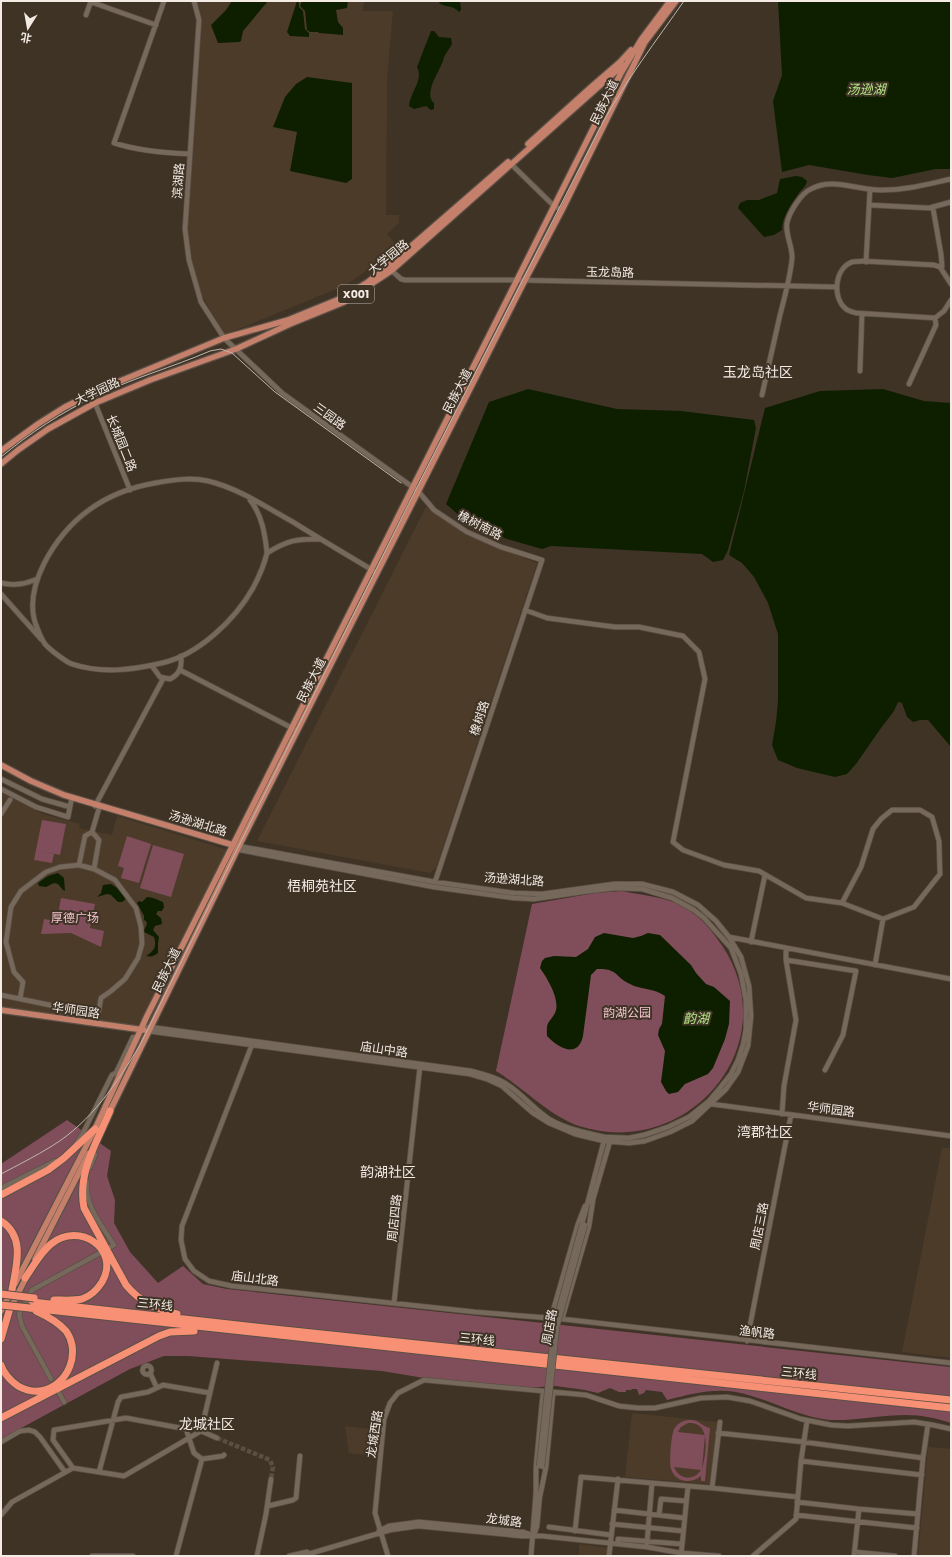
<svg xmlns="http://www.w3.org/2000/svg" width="952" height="1557" font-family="Poppins,'Noto Sans SC',sans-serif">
<rect width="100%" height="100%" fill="#3f3326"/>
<!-- built -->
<path fill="#4c3b29" d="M197,1H364L363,11H393L387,79L386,215H399V223L387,234L397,245L376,264L346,285L224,335L202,295L192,263L187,223L200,12Z
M426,507L466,535L537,563L436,868L430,873L257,841Z
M1,792L43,814L80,824L79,828L112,835L117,816L228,850L138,1026L1,1007Z
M942,1148H951V1358L902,1352Z
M632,1413L717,1422L710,1484L625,1477Z
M345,1426L378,1430L374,1456L349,1453Z
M928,1447L951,1449V1556H918Z
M579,1544L607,1548V1556H579Z"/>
<!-- green -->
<path fill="#804e5b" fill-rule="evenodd" d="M42,820L66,824L60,855L36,850Z
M127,836L151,844L139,883L121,878L124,868L118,866Z
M153,845L184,854L171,897L140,888Z
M36,850L54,854L52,863L34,860Z
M622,891C644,896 666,896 686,908C702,918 713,932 723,947C787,1046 687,1161 579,1126C548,1115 524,1088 496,1071L532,904L595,893Z
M61,898L95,904L90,928L104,931L101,947L71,933L41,934L44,919L57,921Z
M67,1120L111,1151L107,1176L115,1200L114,1223L130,1252L158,1283L183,1266L203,1284L227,1289L951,1367V1423C936,1418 922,1415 906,1415C881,1415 855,1421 830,1420C797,1417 768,1398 736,1392C713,1388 690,1394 667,1400L662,1392L646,1390L644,1393L639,1395L637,1389H632L631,1390H626V1392H619L610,1388L598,1393L585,1390L556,1386L523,1388L424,1378L382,1371L188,1356H164L130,1369L1,1439V1164Z
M689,1420C701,1420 702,1427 710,1428L705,1481H701V1476C691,1484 676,1483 671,1469C669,1463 671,1436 674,1429C677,1424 683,1420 689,1420ZM688,1423C712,1421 706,1454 702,1469L705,1435L678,1432L674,1466L678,1432L681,1427ZM674,1467L701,1470C694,1481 679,1480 674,1467Z"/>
<!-- water -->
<path fill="#0e1f00" d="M232,1H268L243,31L241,41L239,42L218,43L211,25L226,10Z
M297,1L299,3V7L303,11L305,29L309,33V37L290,36L287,32Z
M302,1H348L347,8L336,10L338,22L343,28V35L319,33L318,32H310L307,30L305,11L300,6Z
M440,1H460L461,10L459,12C452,4 446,8 439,3Z
M778,1H951V169H936L892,178L868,175L809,165L782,172L773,101L782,75Z
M431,31H434L439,37L451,38L452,44L444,57L443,61C439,72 423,94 434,103V109L431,110L426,106L414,109L409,106C410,92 424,80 417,67Z
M307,77L352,83V179L346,183L290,171L297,132L273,127L285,97L296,84Z
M796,176L802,177L807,181C806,186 802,189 799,193C791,204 782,217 782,230L774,235L764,237L738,208L740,203L747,200H759L777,193L780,179Z
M528,389L617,409L681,411L754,420L756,428L744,491L728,550L723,560L713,562L702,554L551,546L542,549L507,539L468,523L446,504L489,402Z
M883,389L924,401L951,403V747L928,720H920L913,722L907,717L902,703L898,702L894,711L881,728L856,764L847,774L835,777L797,768L778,760L772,745L776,722L778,701V634L768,603L754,577L742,563L729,555L765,408L820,391Z
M58,873L64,878L65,891L63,890L58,884L54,883L46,887L39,886L38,883L48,876Z
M111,884L117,888L126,899L122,902H118L111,895L107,894L97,897L101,893L103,885Z
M147,897C152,897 158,900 163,902L164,907L162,911H158L156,914L161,918L162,924L155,926L153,930L159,937L158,943V953C154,956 152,957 146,956C154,951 157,946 154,937L144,932V930L147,924L146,921L144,920V916L137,903L139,901L142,902Z
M604,933L633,938L641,936L648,933L660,935L691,965L696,973L706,984L714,987L730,1001L729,1024L725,1039L713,1068L708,1074L685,1084L678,1092L669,1094L666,1091L661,1082L665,1051L658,1035L659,1029L662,1024L665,996C654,988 641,990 630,984C615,977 618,968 597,969L591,975L583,1036C578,1059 558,1048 547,1036C546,1020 549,1024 555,1013C561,1000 547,978 540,968L542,961L545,958L554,956L576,957L588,949L595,937Z"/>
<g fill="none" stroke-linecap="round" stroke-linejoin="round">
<!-- minor-tunnel -->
<path stroke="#5a4f42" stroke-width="4.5" stroke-dasharray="4.5 2" stroke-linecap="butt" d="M217,1438L270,1460L273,1467L271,1479"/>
<!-- minor casing -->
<g stroke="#5b5046" stroke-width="6">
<path id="minor" d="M164,1L114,143C139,151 164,153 190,154
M194,1L199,20L185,229L189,260L201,302L224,338L282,393L418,491L434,510L467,532L501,547L542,560L435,882
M91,2L156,25
M86,15L91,1
M509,162L554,206L562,210
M869,205L929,208L951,202
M933,208L941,254L942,266
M866,262L870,189
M390,269L401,279L405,280H516L837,287
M951,284L940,267L934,265L862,261C859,262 855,261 852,262C835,268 832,297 845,308C847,311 853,312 856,313L935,318L944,311L951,300
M860,371L862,314
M909,384L936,325L935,318
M762,395C768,368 774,341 780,315C785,296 790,278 792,259C793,247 785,235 787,223C789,213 801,193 811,189C832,177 857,190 879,190C903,191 928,184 951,179
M95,403L130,490
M250,500C262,515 265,534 267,553C288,540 296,539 320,539
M267,553C264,565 259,577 253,588C235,620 198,655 162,663C132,670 102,674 72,664C66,662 49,649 45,644C42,640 40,635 38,630C19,590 56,533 89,510C108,496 132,487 155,483C172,480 191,477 208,481C238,488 266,507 293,522C320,539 347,555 374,571
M1,583C15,586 25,584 37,579
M1,594L41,639
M525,610L547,618L615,627H639L683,636L699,652L705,679L673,842L683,850L724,865L759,871L806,898L842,903L883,919L914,907L940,874L939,841L932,817L920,810H892L881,819L873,829L861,867L842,903
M152,666L160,677L170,679C180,674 182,667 181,656
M180,670L294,729
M1,779L42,799L70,807
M1,789L36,807L68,817L72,797
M95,806L163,679
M1,814L10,800
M92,832L100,805
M235,849L434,887L514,898L534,899L589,891L617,888L642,889L672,898L694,910L704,918L731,948L741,974L746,1001V1029L743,1045L738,1060L731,1074L720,1088L709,1101L689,1117L668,1127L644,1135L629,1138L605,1137L582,1224
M79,865L85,836L92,832L99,840L94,869
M729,937L951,979
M751,942L765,875
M786,948V960L856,971L843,1035L825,1070
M875,965L883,919
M1,995L98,1015L101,998L111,991L125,979L138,958L142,944L141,927L136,908L115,880L94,869L79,865L60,867L46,872L21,891L11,907L6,942L14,972L23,982L20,999
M143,1028L150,1027L471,1071C482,1074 493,1076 503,1082C520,1091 532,1108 549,1119C566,1129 586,1133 605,1137
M148,1031L470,1074L487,1079L502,1086L533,1113L549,1123L575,1134L604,1141L629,1143L645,1141L670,1132L692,1121L726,1089L738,1072L748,1046L751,1016L749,986L741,957L729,937L716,921L698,905L673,892L642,884H614L542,894L514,893L435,882L233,845
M253,1042L182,1226L181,1240L185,1259L194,1271L209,1281L232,1286L475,1312L562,1319L951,1363
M710,1103L711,1104L951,1136
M782,1114L784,1086L796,1020L786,960
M76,1144L83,1133L112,1075L116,1073L133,1037
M90,1167L95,1155L93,1151
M87,1182C84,1205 103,1227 114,1245L108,1248
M1,1188L55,1161
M592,1203L610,1141
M1,1288V1290
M394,1303L420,1066
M551,1318L578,1224L585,1206
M562,1319L589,1226L593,1200
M747,1341L791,1115
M142.5 1370a4.5 4.5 0 1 1 9 0a4.5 4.5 0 1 1-9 0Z
M150,1373L157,1388
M51,1379L22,1326L19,1314L32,1290L100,1253
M58,1391L64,1402
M201,1431L217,1363
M718,1433L804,1442L923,1458
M1,1442L20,1431L29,1430L35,1432L40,1437L65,1472
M801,1461L922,1475
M73,1468L53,1440L54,1430L126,1418L186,1429L194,1453L202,1459L223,1456L224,1455
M99,1472L118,1402L121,1397L148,1392L163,1385L210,1393
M712,1488L720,1422
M536,1495V1467L543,1392
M540,1496L546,1467L553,1393
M797,1502L859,1509L854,1556
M268,1506L293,1500L296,1498L300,1456
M859,1509L918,1514
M614,1510L684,1518
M1,1515L12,1502L73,1468L124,1476L201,1431L217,1438
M659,1515L661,1499L686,1501
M796,1515L917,1528
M612,1524L683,1531
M549,1527L611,1535
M379,1531L389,1526L419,1522L523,1532L529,1534
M575,1531L581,1477L712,1488L798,1497
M535,1532L537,1526L540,1494
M647,1543L652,1483
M618,1544V1539L681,1544
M855,1552L895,1556
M92,1556H133
M176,1556L202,1459
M257,1556L266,1514L271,1479
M289,1556L307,1552
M302,1556L390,1530L418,1526L522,1536H542L647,1547L681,1553L719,1556
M388,1556L375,1513L384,1419L390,1403L398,1393L424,1380L586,1395L619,1406L638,1408H655L701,1398L727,1397L750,1401L801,1419L831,1425L848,1426L914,1422L933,1425L951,1429
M531,1556L536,1492
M609,1556L618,1479
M681,1556L688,1486
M753,1556L796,1519L801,1461L807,1421
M914,1556L923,1458L928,1424"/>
</g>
<!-- major casing -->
<g stroke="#5b5046" stroke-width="8">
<path id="major" d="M642,46L676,1
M528,144L590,88L620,62L631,50
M1,451L38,424L65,407L101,389L224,338L288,320L342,298L368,282L393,262L508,162
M1,464L18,450L48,429L95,403L150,380L236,349L290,324L344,302L391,271L623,65
M1,765L31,781L64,795L233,845
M1,1010L144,1030
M108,1115L239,846L525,280L562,210L644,44
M35,1259L89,1153
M15,1284L95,1129L147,1016L621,73L641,40L670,1
M10,1309L27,1276
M1,1311L11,1292"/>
</g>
<!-- highway casing -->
<g stroke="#5b5046" stroke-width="9">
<path id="highway" d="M110,1111C97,1142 77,1173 84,1208L126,1285C140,1302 156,1309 177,1314
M1,1195L48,1170L64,1158L95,1129
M1,1221C26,1237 16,1266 12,1290
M25,1278C33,1267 40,1253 51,1244C79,1221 121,1249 102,1282C97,1290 91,1296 82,1299C73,1301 63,1300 54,1300
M32,1302L274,1329L951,1400
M30,1308L951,1408
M1,1339L10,1308
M1,1365C4,1374 11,1381 18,1386C47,1403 77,1375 72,1345C71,1340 69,1335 66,1331C58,1322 47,1316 36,1311
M1,1418L159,1336L170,1332L194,1331"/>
</g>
<!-- minor -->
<use href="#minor" stroke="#76695b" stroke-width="4.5"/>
<!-- major -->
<use href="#major" stroke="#c4806b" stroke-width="5.5"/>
<!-- highway -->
<use href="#highway" stroke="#f89075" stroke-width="7"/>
<!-- tram -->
<path stroke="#bfb6ad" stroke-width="1" d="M1,457C30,433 62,412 96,396C133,378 173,367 210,351L221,349L232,353L275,392L401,483"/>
<!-- rail -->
<path stroke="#bfb6ad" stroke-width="1" d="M1,1174C18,1165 36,1156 52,1146C91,1122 117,1083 140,1045L407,507L603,122C627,79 656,41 684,1"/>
<!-- minor-bridge casing -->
<g stroke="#5b5046" stroke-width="6" stroke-linecap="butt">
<path id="minor-bridge" d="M539,1466L554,1327L582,1224
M542,1467L557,1327L585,1225"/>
</g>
<!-- highway-bridge casing -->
<g stroke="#5b5046" stroke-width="9" stroke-linecap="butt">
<path id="highway-bridge" d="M1,1294L34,1298
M1,1305L30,1308"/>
</g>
<!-- minor-bridge -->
<use href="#minor-bridge" stroke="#76695b" stroke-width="4.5"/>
<!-- highway-bridge -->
<use href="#highway-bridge" stroke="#f89075" stroke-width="7"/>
</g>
<g text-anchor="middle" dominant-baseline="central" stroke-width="4" stroke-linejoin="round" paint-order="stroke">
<!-- shield labels -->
<rect fill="#3f3326" stroke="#bdb4ab" stroke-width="1" x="338" y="285" width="36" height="18" rx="3"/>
<g font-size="11" font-weight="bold" fill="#f3ebe4">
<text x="356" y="294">X001</text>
</g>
<!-- street labels -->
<g font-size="12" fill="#f3ebe4" stroke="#3f3326">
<text transform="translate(604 102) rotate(-64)">民族大道</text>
<text transform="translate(178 181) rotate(-86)">滨湖路</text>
<text transform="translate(388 257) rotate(-39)">大学园路</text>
<text transform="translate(610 272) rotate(1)">玉龙岛路</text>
<text transform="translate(97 391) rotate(-25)">大学园路</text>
<text transform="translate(457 391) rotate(-63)">民族大道</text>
<text transform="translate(330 416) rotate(36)">三园路</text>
<text transform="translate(122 443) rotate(68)">长城园二路</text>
<text transform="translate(480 525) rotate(27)">橡树南路</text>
<text transform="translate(311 680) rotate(-63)">民族大道</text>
<text transform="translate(479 718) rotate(-72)">橡树路</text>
<text transform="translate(198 823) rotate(17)">汤逊湖北路</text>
<text transform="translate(514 879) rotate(4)">汤逊湖北路</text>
<text transform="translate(166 970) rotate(-64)">民族大道</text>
<text transform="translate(76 1010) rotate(8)">华师园路</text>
<text transform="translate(384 1049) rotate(8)">庙山中路</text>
<text transform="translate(831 1109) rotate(7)">华师园路</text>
<text transform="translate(394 1218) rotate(-84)">周店四路</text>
<text transform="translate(759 1226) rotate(-79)">周店三路</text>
<text transform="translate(255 1278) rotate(7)">庙山北路</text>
<text transform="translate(155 1304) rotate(6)">三环线</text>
<text transform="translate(549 1327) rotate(-80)">周店路</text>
<text transform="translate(757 1332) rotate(6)">渔帆路</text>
<text transform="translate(477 1339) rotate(6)">三环线</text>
<text transform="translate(799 1373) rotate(6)">三环线</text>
<text transform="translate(374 1434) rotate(-81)">龙城西路</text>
<text transform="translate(504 1520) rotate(7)">龙城路</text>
</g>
<!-- park labels -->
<g font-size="12" fill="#f2c3cd" stroke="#3f3326">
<text x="75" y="917">厚德广场</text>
<text x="627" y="1012">韵湖公园</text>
</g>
<!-- water labels -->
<g font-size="13" font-style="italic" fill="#b1e583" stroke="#3f3326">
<text x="866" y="89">汤逊湖</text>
<text x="696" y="1018">韵湖</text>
</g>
<!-- quarter labels -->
<g font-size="14" fill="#f3ebe4" stroke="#3f3326">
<text x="758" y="372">玉龙岛社区</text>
<text x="322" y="886">梧桐苑社区</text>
<text x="765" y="1132">湾郡社区</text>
<text x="388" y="1172">韵湖社区</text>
<text x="207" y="1424">龙城社区</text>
</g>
</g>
<!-- border -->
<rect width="952" height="1557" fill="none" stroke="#f3ebe4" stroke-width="4"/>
<!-- north arrow -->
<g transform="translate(28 28) rotate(191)" stroke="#3f3326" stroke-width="3" paint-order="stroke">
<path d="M0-3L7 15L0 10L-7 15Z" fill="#f3ebe4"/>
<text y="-6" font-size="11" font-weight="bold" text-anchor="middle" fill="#f3ebe4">北</text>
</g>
</svg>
